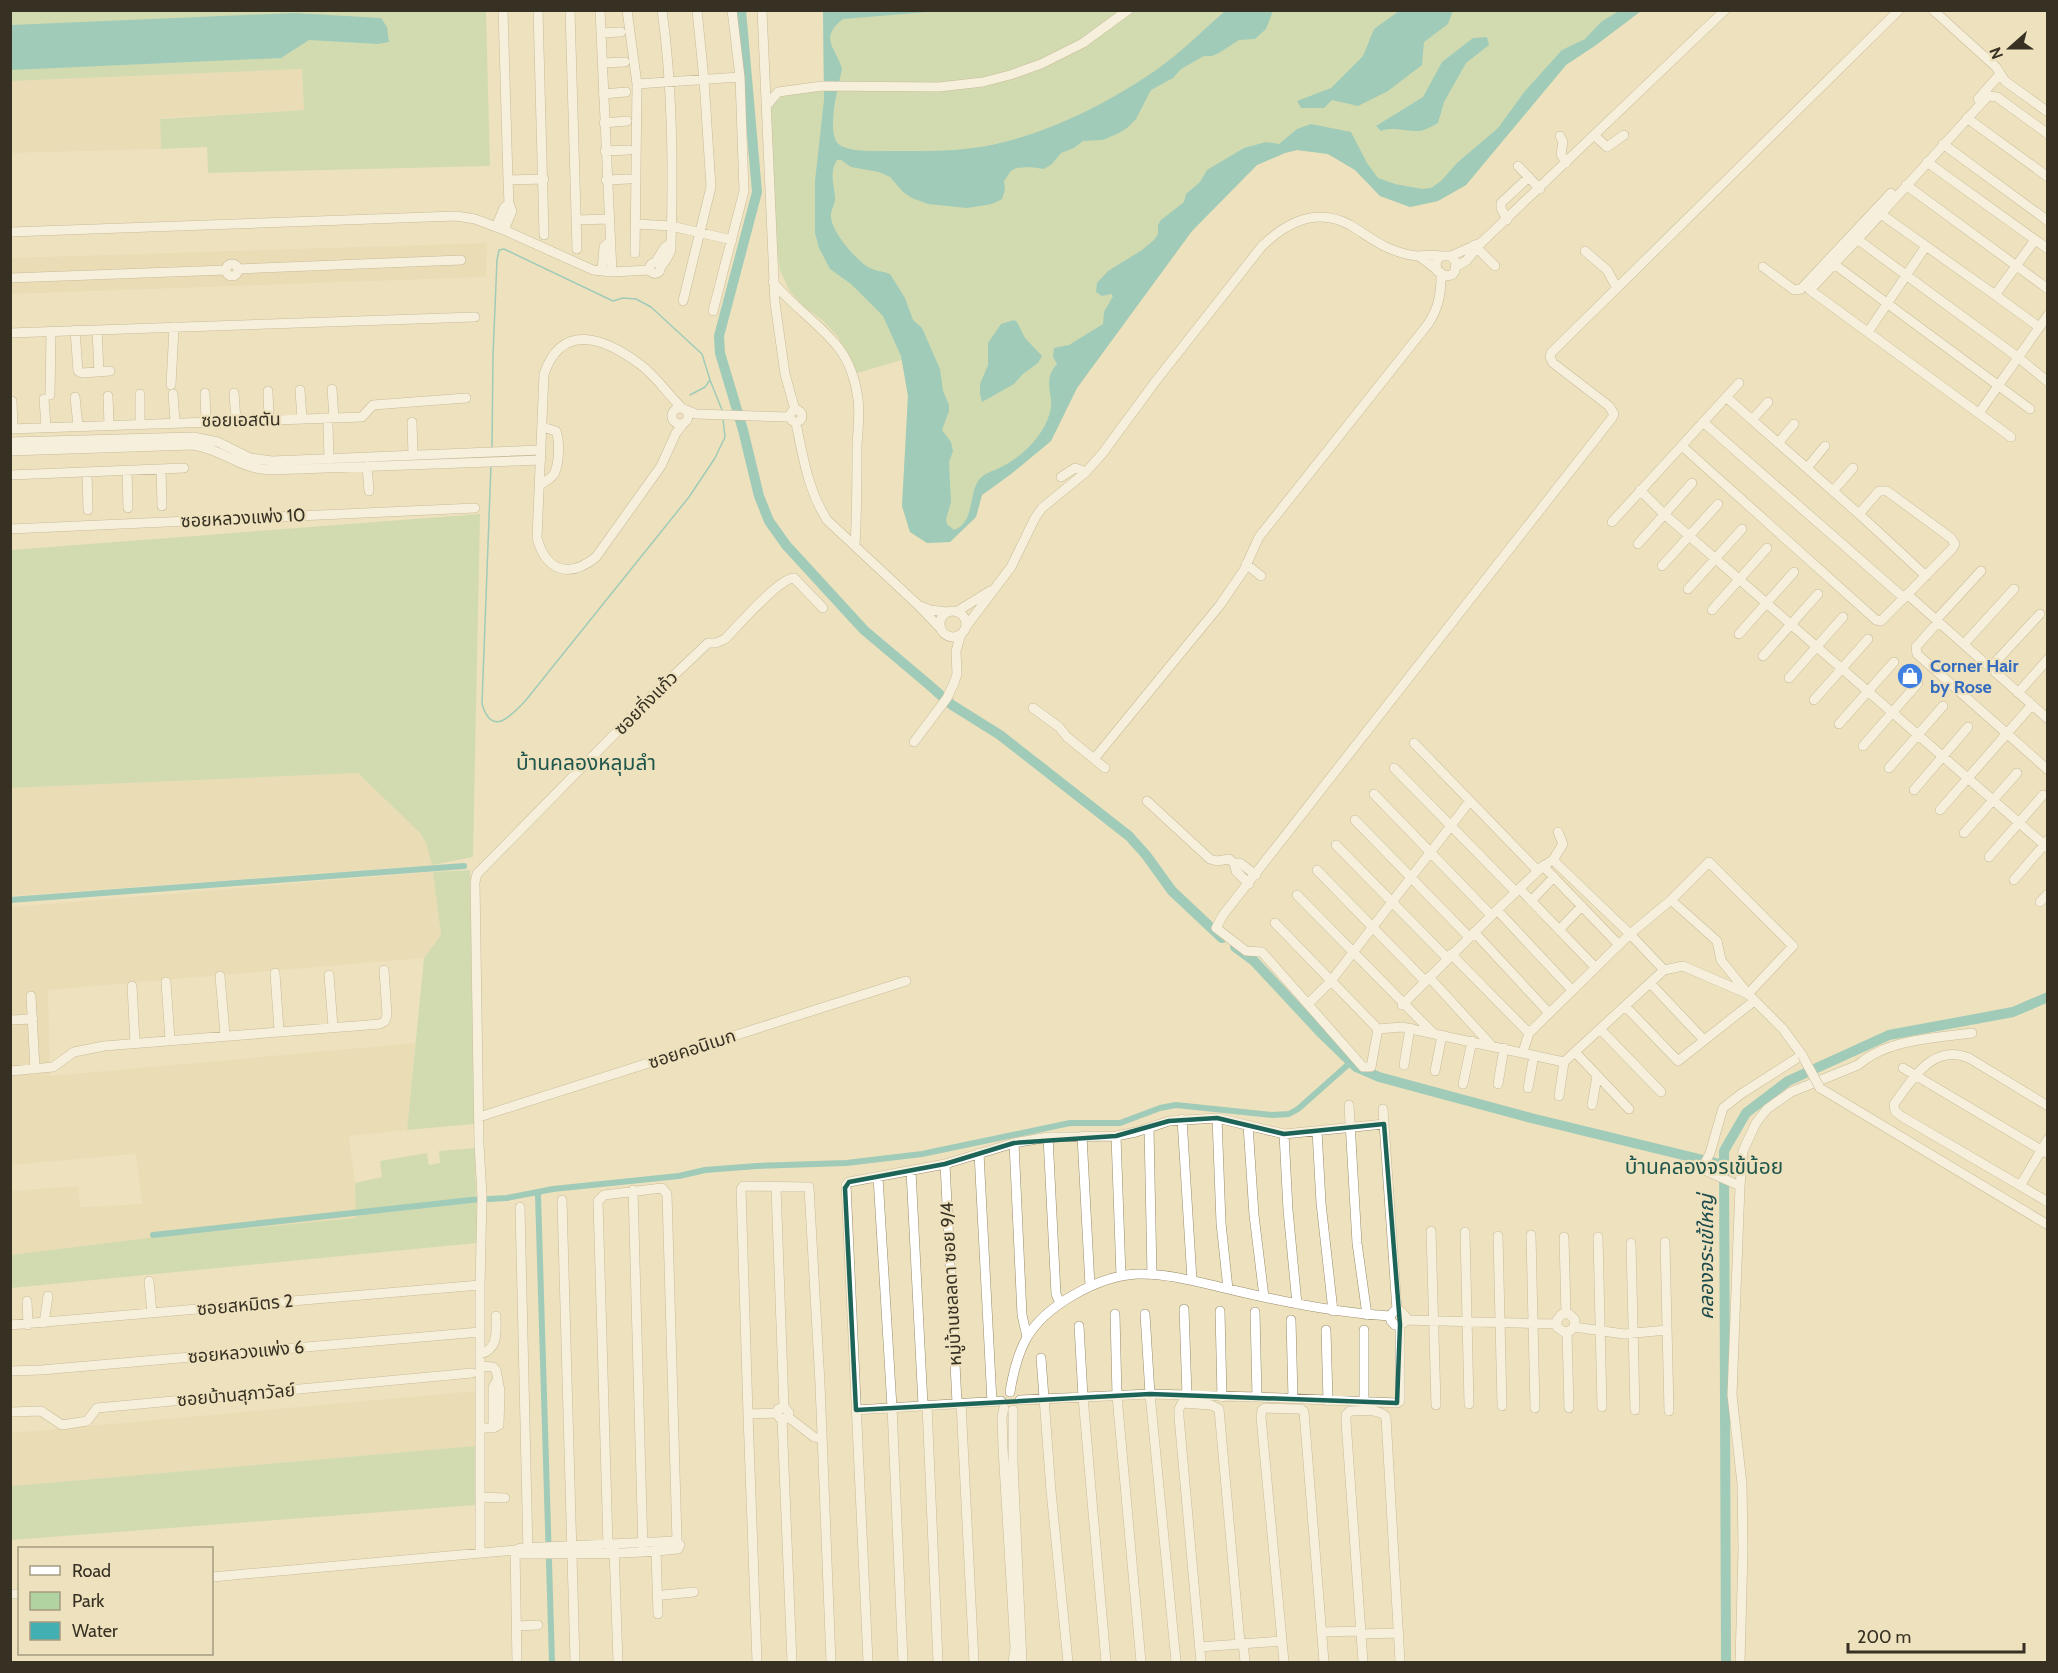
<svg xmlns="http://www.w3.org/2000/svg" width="2058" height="1673" font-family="Cabin,'Noto Sans Thai',sans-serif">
<rect width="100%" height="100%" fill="#eee1be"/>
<!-- built -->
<path fill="#e4d5aa" d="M302,69L304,110L160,118L161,149L11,153L10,81Z
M487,243L486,277L11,294L10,258Z
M358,773L420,833L426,843L432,865L11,896L10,788Z
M433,872L441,935L424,958L48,990L50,1076L415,1043L407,1130L349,1136L355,1183L356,1218L148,1238L11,1255V1191L78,1186L80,1207L142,1204L136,1154L11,1165V907Z
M476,1391V1446L11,1486V1433Z"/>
<!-- green -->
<path fill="#b0d3a1" d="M10,11H486L490,166L208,173L207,147L161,149L160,119L304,110L302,69L11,81Z
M823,11H1641L1596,45L1566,65L1466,185L1438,201L1410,207L1380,196L1355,170L1328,154L1297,150L1285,153L1257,165L1192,231L1077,388L1051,441L1011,474L982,495L976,517L950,542L927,543L910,532L902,506L908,396L902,360L857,373L838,337L822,320L802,305L789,290L780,270L775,237L771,110L773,103L784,95L824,91Z
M480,514L473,857L432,865L426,843L420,833L358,773L11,788V550Z
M470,870L474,1124L407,1130L424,958L441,935L433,872Z
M475,1148L477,1243L11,1288L10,1255L148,1238L356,1218L355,1183L382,1177L380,1161L427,1153L429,1165L440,1163L439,1151Z
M476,1446V1505L11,1540V1486Z"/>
<!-- water -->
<path fill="#42afb3" d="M823,11H940L843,19C818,39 836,47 842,69C838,87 828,125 836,141C842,153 878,151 891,151C926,151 961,152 996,144C1053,131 1108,103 1156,70C1181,53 1203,30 1225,11H1273L1266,29L1255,39L1239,40L1219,53L1212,56H1204L1181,69L1173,78L1151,90L1136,119L1127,128L1119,133L1103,140L1083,141L1074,148L1061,153L1052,164L1044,169L1030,167L1016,168L1011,171L1004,181L1005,190L1002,199L992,204L967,208L928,204L912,198L903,192L890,177L879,172L851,167L841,160H837C829,173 834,184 835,197C836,203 831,209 831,215C830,230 855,259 868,267C874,271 883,271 890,274L905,298L913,320L922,328L940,369L943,391L949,405V411L942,430L951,442L953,451L949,462L951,502L946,520L947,524L954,530C973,524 969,498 977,483C983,472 993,472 1003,466C1024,455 1044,435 1050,412C1055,394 1041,382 1057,364L1053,357L1054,348L1069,345L1103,324L1104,312L1113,296L1111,294L1102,296L1096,292L1097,283L1108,271L1142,250L1154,240L1158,234V225L1161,220L1184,202L1186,194L1200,182L1207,170L1244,148L1266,142L1279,144L1297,129L1311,124L1351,132L1367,163L1378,178L1395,184L1422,189L1431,188L1441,181L1457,163L1498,128L1525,91L1562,50L1585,39L1601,22L1619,11H1641L1596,45L1566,65L1466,185L1438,201L1410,207L1380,196L1355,170L1328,154L1297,150L1285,153L1257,165L1192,231L1077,388L1051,441L1011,474L982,495L976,517L950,542L927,543L910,532L902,506L908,396L901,356L883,316L851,284L830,269L819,248L815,233V181L824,100Z
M1399,11H1453L1448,24L1424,42L1422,65L1388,91L1358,106L1332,100L1324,108H1301L1297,101L1331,88L1363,56L1374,29Z
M294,13L381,18L387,27L389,42L378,44L309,40L281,58L11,70V25Z
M1487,37L1489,45L1466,63L1444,102L1438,123C1432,126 1426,130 1420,131C1407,132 1392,126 1381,131L1376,126L1423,97L1442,62L1473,38Z
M1014,320L1017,322L1025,338L1042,356L1038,363L1023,374L1014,384L982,402L980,394V384L988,365V343L1001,324Z"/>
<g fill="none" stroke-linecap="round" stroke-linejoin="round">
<!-- stream -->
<path stroke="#42afb3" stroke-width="1.5" d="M710,380L722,410
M492,448L493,355L497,260L499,250L504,249L613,301L623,298L636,299L651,307L702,354L710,380L705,387L690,395
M491,465L482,704C492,738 512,715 526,700L689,497L715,458L725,437L723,418"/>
<!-- canal -->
<path stroke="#42afb3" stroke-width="6" d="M10,900L464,866
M538,1195L552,1662
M153,1235L471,1200L507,1198L553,1189L679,1176L705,1170L757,1166L846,1163L922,1154L1070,1123H1120L1160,1108L1176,1105L1272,1115L1289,1114L1298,1109L1351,1062"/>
<!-- river -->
<path stroke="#42afb3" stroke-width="10" d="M741,10L757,192L719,336L720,353L743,430L759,496L769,521L786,545L864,630L928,684L952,705L1000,735L1129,836L1146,855L1172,891L1222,938
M1235,947L1254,961L1321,1033L1356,1067L1379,1077L1531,1118L1724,1165
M1726,1662L1724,1151L1746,1113L1788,1081L1889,1035L2013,1012L2048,997"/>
<!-- minor casing -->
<g stroke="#988c6b" stroke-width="10">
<path id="minor" d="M503,10L508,180L509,203L512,211L504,230
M538,10L544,235
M570,10L577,249
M600,10L612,272
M627,10L637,84L635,253
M762,10L775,303L785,374L795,410
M1933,10L1996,67L2005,81L2048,112
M601,33L621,32
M602,63L625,62
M637,84L740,77
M603,94L626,92
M1978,99L2000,74
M767,105L778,92L822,86L939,87L983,82L1010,75L1041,64L1083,43L1128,10
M1967,118L2048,177
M604,123L627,121
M1594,135L1607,147L1624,135
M1560,136L1563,142L1561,154L1566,163
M1943,144L2048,221
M605,151L629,150
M1927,162L2048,249
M1518,166L1540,189
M508,180L544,179
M606,180L629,179
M1906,185L2048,289
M1881,214L1810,290L2011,437
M576,220L609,219
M1507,220L1501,208V203L1529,177
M636,224L671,226L732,240
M496,227L504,208L509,203
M10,232L456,216L475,219L504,230L593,270L612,272L650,270
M1857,239L2019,358L2048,382
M2035,240L1995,295L2039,327
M1474,245L1495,266
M1585,251L1607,270L1617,288
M1419,256L1445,276L1452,275L1455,271L1456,262L1451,256H1440L1436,263L1437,271
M1451,256L1480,243
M649.5 268a5.5 5.5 0 1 1 11 0a5.5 5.5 0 1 1-11 0Z
M655,263L665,247L670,244
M1834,264L2030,409
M226 270a6 6 0 1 1 12 0a6 6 0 1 1-12 0Z
M1457,266L1466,261L1482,242L1725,10
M1763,267L1794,290L1801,289L1891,193
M660,268C664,262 671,255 671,248C673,170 673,89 662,10
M238,269L461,260
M602,271L604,247L609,242
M10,278L226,270
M773,282C792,306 819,323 838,347C849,361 856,381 858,399C860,413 858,430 857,445C857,479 857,512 855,546
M1995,295L1881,214L1988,96L1997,97L2048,134
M683,301L711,187L704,80L697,10
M713,311L744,191L740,77L732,10
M75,330L78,371L82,373L110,371
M97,330L99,372
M1868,332L1926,246
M10,333L475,317
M171,385L174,327
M332,389L334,418
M300,390L302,419
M268,391L269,420
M205,393L206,421
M234,393L236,421
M140,394V423
M173,394L175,422
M50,395L51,331
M108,396L109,425
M75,397L78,426
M1726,397L1859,514L1926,576
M44,399L46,427
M12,401L13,428
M672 416a8 8 0 1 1 16 0a8 8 0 1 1-16 0Z
M683,409C668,395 657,377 641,365C605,338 562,321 544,374L537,538C546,571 569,579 596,557L661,466L676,433L684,423
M790 416a6 6 0 1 1 12 0a6 6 0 1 1-12 0Z
M686,410L696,414L789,417
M1979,413L2048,315
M1752,420L1768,402
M412,422L413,455
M1703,422L1904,598
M796,423C803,457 808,490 827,520L918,605L941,629
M328,425L329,459
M10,429L362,417L373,405L466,398
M10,442L193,437L218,442L250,458L272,461L541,450
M1778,443L1794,424
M1682,446L1876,620L1881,621L1952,549L1955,544L1951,538L1887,491H1879L1859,514
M10,451L192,445C223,449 239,469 271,470L541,460
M367,466L369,491
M1807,468L1825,446
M161,469L162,506
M127,471L128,508
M87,472L88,510
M10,475L184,468
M1061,477L1075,468L1086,472
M540,485C545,481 553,478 555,472C559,462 560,441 556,431L542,427
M1640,490L1664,514L2048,848
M1833,491L1853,468
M1612,522L1739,383
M10,529L475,508
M1638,544L1692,483
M1246,564L1261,576
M1662,566L1718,504
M1688,589L1742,529
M1907,594L2048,719
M920,606L930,610L947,612
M1712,610L1767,548
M940 624a13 13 0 1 1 26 0a13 13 0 1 1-26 0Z
M956,612L990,591
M1936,620L1981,571
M1938,622L1916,647L1917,654L2048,770
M965,628L1011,567L1035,518L1042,508L1086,472L1102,454L1155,382L1262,246C1287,222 1316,207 1350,225C1362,232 1373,241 1386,247C1395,251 1408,255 1417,256C1426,256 1431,254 1440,256
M1739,634L1794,572
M1964,644L2014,589
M1763,656L1818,594
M1990,668L2040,614
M1789,678L1843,617
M2018,693L2048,659
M1814,700L1868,639
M1033,708L1059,727L1067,737L1105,768
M1839,724L1894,662
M914,742L947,698L954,683L957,674L956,651L961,634
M1414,743L1538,871
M1863,746L1918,683
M1094,759L1220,605L1244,570L1259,537L1428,324C1439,307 1441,294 1441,275
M1394,768L1516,892
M1889,768L1943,706
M1914,790L1968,727
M1374,794L1491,915
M1147,801L1210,859L1217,861L1229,859L1234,863H1240L1256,875
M1940,810L2031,706
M1355,820L1469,937
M1558,832L1563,844L1553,860L1630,934L1671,900
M1964,833L2017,773
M1336,845L1447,958
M1989,857L2043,795
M1709,862L1793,946L1748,994L1721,960L1717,941L1671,900Z
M1234,863L1236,871L1249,884
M1543,866L1619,945
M1317,870L1425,981
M2014,880L2048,840
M1520,889L1595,967
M1297,895L1433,1033
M1531,901L1554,877
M2040,902L2048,894
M1497,910L1572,990
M1275,923L1378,1029L1402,1027L1564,1062
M1559,930L1582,906
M1474,932L1549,1013
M1451,954L1529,1033
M275,973L279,1031
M329,975L333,1027
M220,976L225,1035
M1429,977L1492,1046
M166,982L170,1040
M1650,983L1704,1040
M132,986L135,1043
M31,996L35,1069
M1308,1004L1331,981L1470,801
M1402,1005L1497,910L1543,866L1553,860
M1625,1006L1678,1061L1754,1001
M10,1020L33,1019
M1378,1029L1371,1067H1363L1262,952L1246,951L1216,928L1223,915L1612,418L1614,414L1609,406L1553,363L1550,357L1551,353L1899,10
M1600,1029L1661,1092
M1523,1052L1529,1033L1630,934L1664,970
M1575,1052L1629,1109
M1404,1065L1410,1028
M1903,1068L2048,1154
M10,1071L53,1067L74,1052L104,1046L380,1024L385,1021L387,1015L384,970
M1435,1071L1442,1035
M1463,1084L1472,1041
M1498,1084L1504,1048
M1528,1088L1534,1055
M1820,1088L2048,1225
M1559,1096L1564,1062L1664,970L1683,966L1748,994L1783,1029L1802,1055L1741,1094L1723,1108L1710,1153L1702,1169L1740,1186L1732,1395L1742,1484L1743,1551L1740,1662
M1349,1105L1357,1243L1367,1315
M1592,1105L1597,1076
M2048,1106L1969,1058C1932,1043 1913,1079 1894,1104L1895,1111L1901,1116L2048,1202
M1383,1109L1397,1310
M479,1117L906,981
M1217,1118L1221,1223L1228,1289
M1182,1119L1192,1280
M1248,1125L1254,1215L1264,1297
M1149,1128L1152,1275
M1317,1131L1321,1203L1333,1311
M1284,1134L1288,1210L1297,1304
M1082,1136L1090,1286
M1116,1136L1121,1276
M1048,1137L1056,1294L1060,1303
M1014,1143L1022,1315L1027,1337
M979,1153L992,1402
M945,1164L957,1403
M911,1171L923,1405
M878,1177L892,1407L903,1662
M1740,1186L1743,1151L1756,1123L1767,1109L1791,1092L1858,1065C1887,1039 1935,1038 1972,1033
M2020,1186L2048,1139
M776,1187L784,1407
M633,1190L643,1551
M562,1200L575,1662
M520,1207L528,1553
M1431,1231L1436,1405
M1465,1232L1469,1404
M1531,1235L1535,1408
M1498,1236L1502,1406
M1564,1237L1566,1314
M1598,1237L1602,1407
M1665,1242L1669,1411
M1631,1243L1635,1410
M149,1281L152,1313
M27,1301L28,1325
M1184,1309L1187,1396
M1220,1311L1222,1397
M1255,1312L1257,1397
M1115,1314L1117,1396L1141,1662
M1145,1314L1150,1394L1176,1662
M1291,1320L1293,1398
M1405,1320L1556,1324
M44,1323L48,1296
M10,1325L480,1285
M1079,1326L1083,1397L1106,1662
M1574,1327L1575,1320L1569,1314H1562L1557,1320V1327L1564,1332L1570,1331L1574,1327L1624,1334L1667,1330
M1326,1330L1328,1401
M1567,1332L1569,1408
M480,1354C499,1349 496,1332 496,1316
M1041,1358L1051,1491L1068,1662
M10,1371L41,1370L480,1332
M1010,1392C1013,1373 1017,1356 1026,1339C1045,1305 1099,1276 1137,1274C1170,1273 1205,1284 1237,1291C1288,1303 1338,1313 1390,1316
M1020,1400L1150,1394L1257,1397L1397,1403L1400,1401V1325L1405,1322L1406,1317L1400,1311H1394L1390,1316L1391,1321L1395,1325H1400
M961,1403L974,1662
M1364,1403V1330
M927,1405L938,1662
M1004,1408L1002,1417L1003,1448L1015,1648L1013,1662
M856,1410L1001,1401
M1013,1410V1463L1022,1662
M10,1412L41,1411L62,1425L87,1421L97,1408L472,1373
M748,1414L741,1189L743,1186L809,1187L820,1384L831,1662
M788,1417L814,1437L822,1439
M782,1419L792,1662
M480,1428H493L499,1425L500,1391L496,1370L493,1367L480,1366
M493,1428V1388L498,1378
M480,1497L505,1498
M677,1541L680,1545L678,1549C626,1555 573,1553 521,1554L516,1550L521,1548Z
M608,1545L598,1201L604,1195L662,1188L667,1194L677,1541
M614,1548L618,1662
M515,1550L517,1662
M656,1551L658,1614
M480,1553V1285L482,1196L479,1144L475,882L477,874L649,699L708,643H716L725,639C738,626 779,578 794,578L823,608
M212,1577L516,1550
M10,1594H20
M663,1595L694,1592
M517,1626L538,1625
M1322,1632L1361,1631
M1361,1634L1399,1633
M1243,1643L1245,1662
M1199,1647L1282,1641
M757,1662L748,1414L777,1413L778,1409L784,1407L789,1413L787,1418L782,1419L779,1417L777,1413
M868,1662L846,1185L849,1182L945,1164L1014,1143L1048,1137L1116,1136L1136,1132L1169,1121L1217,1118L1284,1134L1384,1124
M1201,1662L1179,1417V1409L1182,1403L1211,1405L1219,1409L1240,1643
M1284,1662L1261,1417L1262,1410L1265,1408L1301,1409L1304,1412L1324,1662
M1363,1662L1346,1421V1415L1350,1411C1361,1411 1379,1408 1386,1417L1400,1662"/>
</g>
<!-- minor -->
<use href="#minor" stroke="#fff" stroke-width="9"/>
<!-- minor-bridge casing -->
<g stroke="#988c6b" stroke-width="10" stroke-linecap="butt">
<path id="minor-bridge" d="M1802,1055L1820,1088"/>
</g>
<!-- minor-bridge -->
<use href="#minor-bridge" stroke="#fff" stroke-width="9"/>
</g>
<!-- marked area -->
<path d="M0 0H2058V1673H0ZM1217,1118L1284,1134L1384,1124L1400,1325L1397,1403L1150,1394L856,1410L845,1188L849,1182L945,1164L1014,1143L1116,1136L1169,1121Z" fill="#eee1be" fill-opacity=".55" fill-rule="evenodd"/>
<path fill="none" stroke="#1d6458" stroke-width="4.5" stroke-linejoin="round" d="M1217,1118L1284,1134L1384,1124L1400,1325L1397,1403L1150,1394L856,1410L845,1188L849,1182L945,1164L1014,1143L1116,1136L1169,1121Z"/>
<!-- icons -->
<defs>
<g id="shop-disc" transform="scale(1.35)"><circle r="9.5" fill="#3f7fe0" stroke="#eee1be"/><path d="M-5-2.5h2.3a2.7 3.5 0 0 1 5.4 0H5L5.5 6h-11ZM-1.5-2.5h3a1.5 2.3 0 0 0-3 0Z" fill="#fff"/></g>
</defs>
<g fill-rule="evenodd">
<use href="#shop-disc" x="1910" y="676"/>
</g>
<g text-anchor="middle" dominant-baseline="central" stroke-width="4.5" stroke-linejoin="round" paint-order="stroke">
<!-- street labels -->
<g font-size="18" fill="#363123" stroke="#eee1be">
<text transform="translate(241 420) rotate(-1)">ซอยเอสตัน</text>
<text transform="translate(243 518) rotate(-3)">ซอยหลวงแพ่ง 10</text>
<text transform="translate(646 703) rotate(-45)">ซอยกิ่งแก้ว</text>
<text transform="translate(692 1049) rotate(-18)">ซอยคอนิเมก</text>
<text transform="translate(951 1284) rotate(-93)">หมู่บ้านชลลดา ซอย 9/4</text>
<text transform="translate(245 1305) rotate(-5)">ซอยสหมิตร 2</text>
<text transform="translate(246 1352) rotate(-5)">ซอยหลวงแพ่ง 6</text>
<text transform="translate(236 1395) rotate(-5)">ซอยบ้านสุภาวัลย์</text>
</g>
<!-- shop labels -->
<g font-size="18" font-weight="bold" fill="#366cbe" stroke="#eee1be" text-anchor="start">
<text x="1930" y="666">Corner Hair<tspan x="1930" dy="21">by Rose</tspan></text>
</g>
<!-- water labels -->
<g font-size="20" font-style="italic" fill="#1b4b4c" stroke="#eee1be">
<text transform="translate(1706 1257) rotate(-90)">คลองจระเข้ใหญ่</text>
</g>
<!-- quarter labels -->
<g font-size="21" fill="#1f564b" stroke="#eee1be">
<text x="586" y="762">บ้านคลองหลุมลำ</text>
<text x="1704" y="1166">บ้านคลองจรเข้น้อย</text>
</g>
</g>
<!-- border -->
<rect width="2058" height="1673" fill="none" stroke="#363123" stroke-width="24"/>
<!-- legend -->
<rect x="18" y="1547" width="195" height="108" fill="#eee1be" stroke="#a49b80" stroke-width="1.5"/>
<rect x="30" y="1566" width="30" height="9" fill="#ffffff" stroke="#a49b80" stroke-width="1.5"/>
<text x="72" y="1577" font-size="18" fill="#363123">Road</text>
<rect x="30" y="1592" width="30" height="18" fill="#b0d3a1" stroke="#a49b80" stroke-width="1.5"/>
<text x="72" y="1607" font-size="18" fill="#363123">Park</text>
<rect x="30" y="1622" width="30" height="18" fill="#42afb3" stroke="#a49b80" stroke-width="1.5"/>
<text x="72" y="1637" font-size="18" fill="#363123">Water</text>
<!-- north arrow -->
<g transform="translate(2010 48) rotate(249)" stroke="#eee1be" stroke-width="4.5" paint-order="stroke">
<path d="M0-4.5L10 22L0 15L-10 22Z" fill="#363123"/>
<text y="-9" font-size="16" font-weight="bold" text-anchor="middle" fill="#363123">N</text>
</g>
<!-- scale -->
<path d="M1848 1643v9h176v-9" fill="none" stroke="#363123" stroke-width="3"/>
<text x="1857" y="1643" font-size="18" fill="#363123" stroke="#eee1be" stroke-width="4.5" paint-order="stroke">200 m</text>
</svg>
